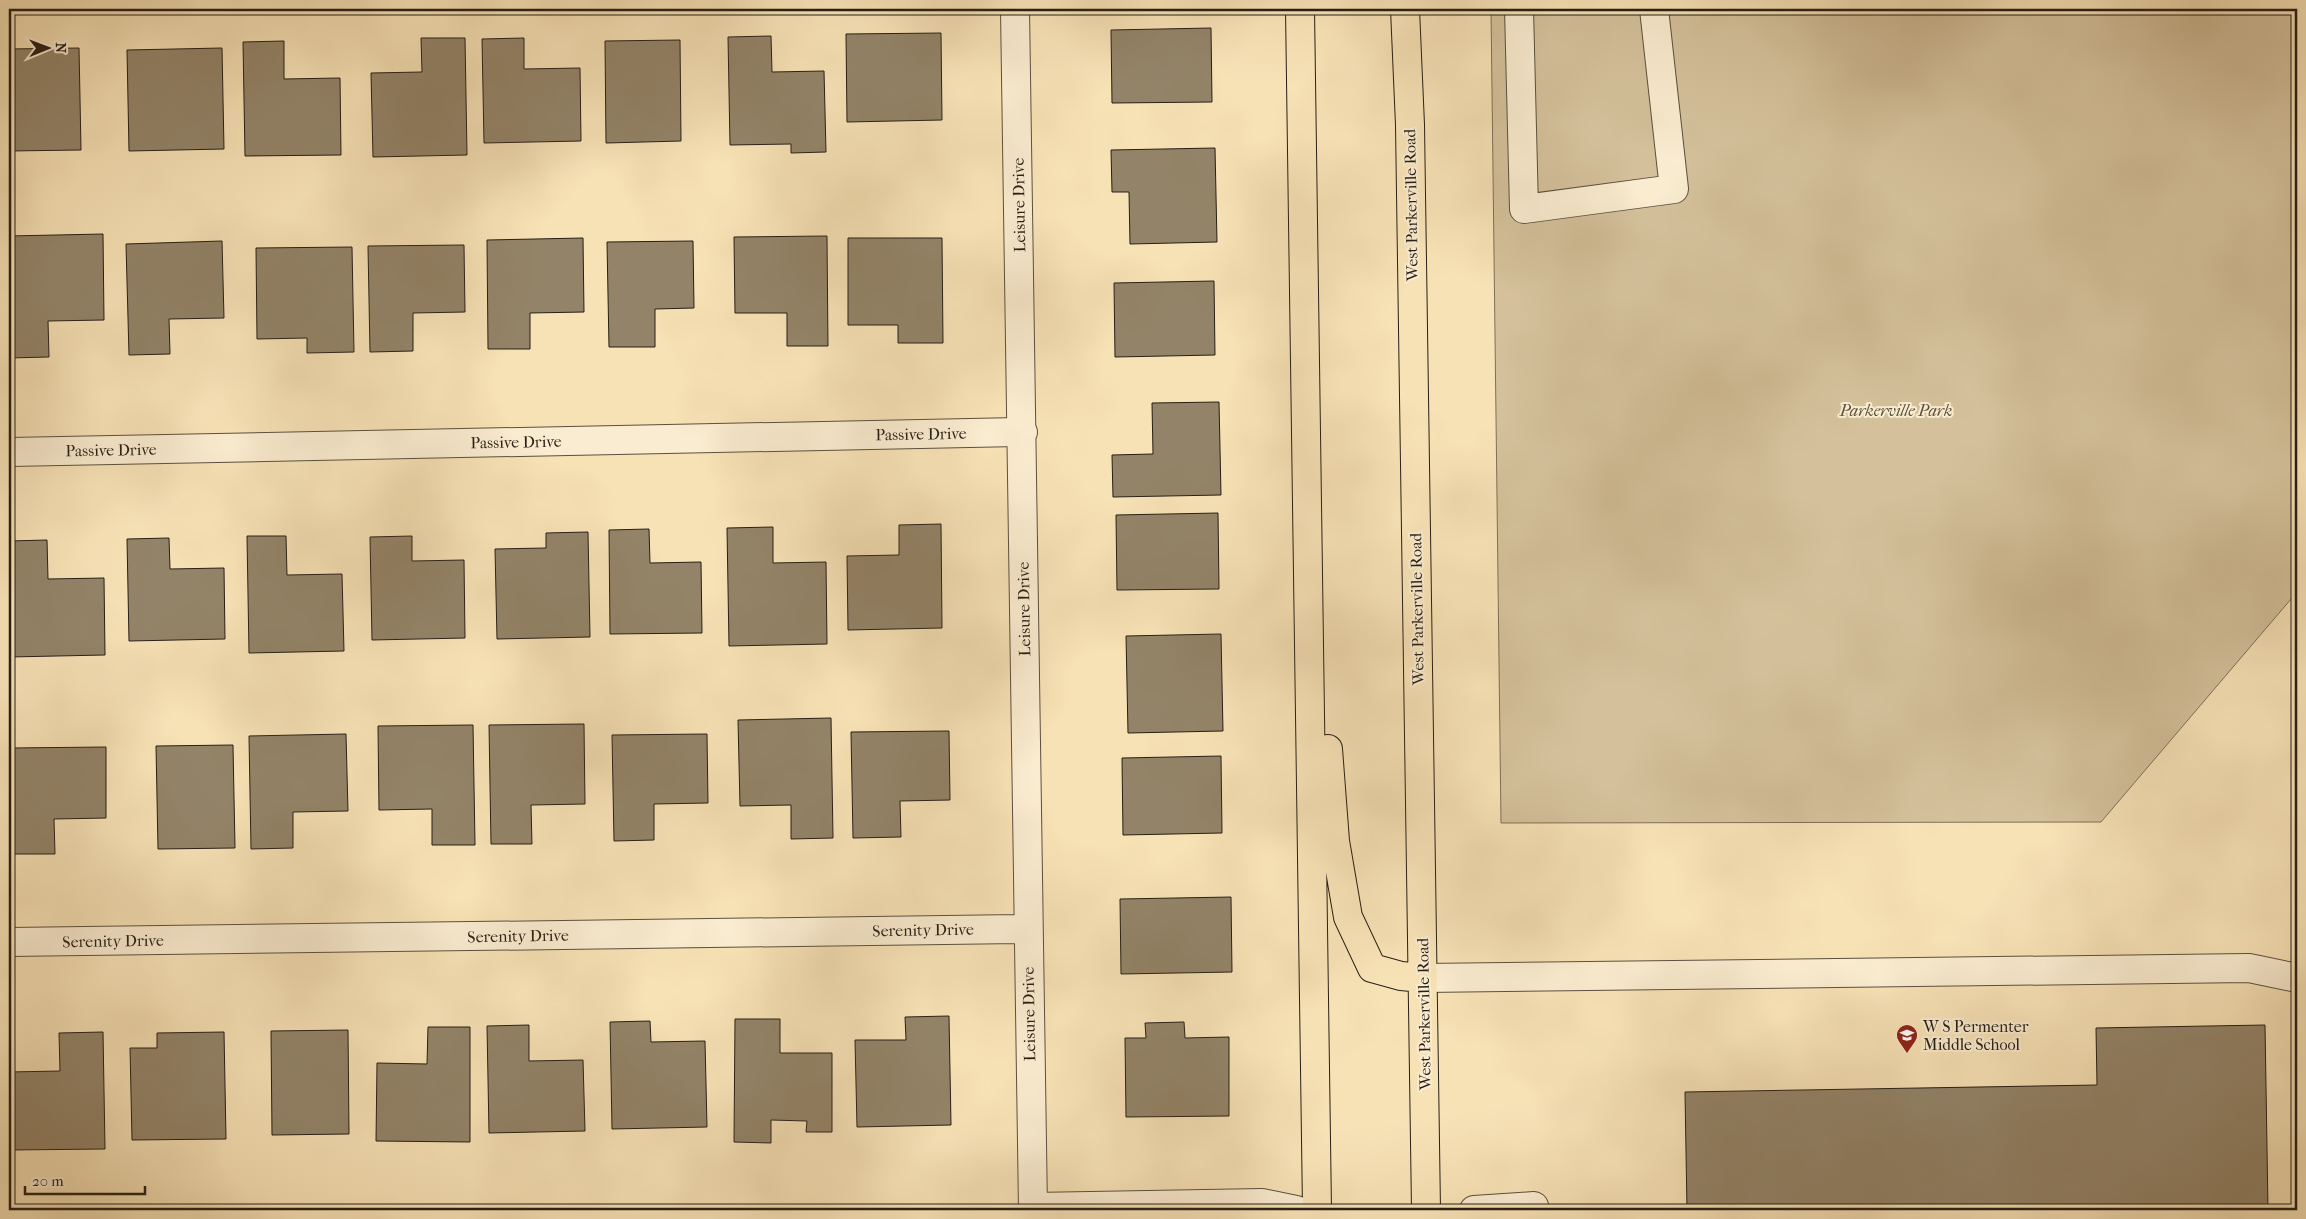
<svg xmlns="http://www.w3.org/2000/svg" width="2306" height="1219" font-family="'IM FELL French Canon',serif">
<rect width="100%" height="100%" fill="#f7e2b6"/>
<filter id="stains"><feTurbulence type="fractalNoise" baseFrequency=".004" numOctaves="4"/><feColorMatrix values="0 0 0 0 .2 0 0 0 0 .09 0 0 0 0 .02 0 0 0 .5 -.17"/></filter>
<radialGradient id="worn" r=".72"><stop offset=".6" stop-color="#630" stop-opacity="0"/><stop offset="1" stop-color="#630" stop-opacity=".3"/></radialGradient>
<!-- green -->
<path fill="#d4c19b" stroke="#7e7058" d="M1491,9H2297V592L2101,822L1501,823Z"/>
<!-- building -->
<path fill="#938469" stroke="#271f16" d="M1211,28L1212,102L1112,103L1111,30Z
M941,33L942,120L847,122L846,34Z
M771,36L772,72L824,71L826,152L791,153V144L730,145L728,37Z
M421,38H465L467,155L373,157L371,73L422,72Z
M524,38V69L580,68L581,141L484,143L482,39Z
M680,40L681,141L606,143L605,41Z
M284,41V79L340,78L341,155L245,156L243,42Z
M79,48L81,150L9,151V49Z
M222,48L224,149L129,151L127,50Z
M1215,148L1217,242L1130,244L1129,192H1112L1111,150Z
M103,234L104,320L48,321L49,357L9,358V236Z
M827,236L828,346H787V313H735L734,237Z
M583,238L584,312L530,313V349H488L487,240Z
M848,238H942L943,343H898V325H848Z
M222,241L224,318L169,319L170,354L129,355L126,244Z
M693,241L694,308L655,309V347H609L607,242Z
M464,245L465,312L413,313V351L370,352L368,246Z
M352,247L354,352L307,353V338L257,339L256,248Z
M1214,281L1215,355L1115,357L1114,283Z
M1219,402L1221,495L1113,497L1112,455L1153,454L1152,403Z
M1218,513L1219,589L1117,590L1116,515Z
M941,524L942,628L848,630L847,556L899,555V525Z
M773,527V563L826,562L827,644L729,646L727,528Z
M649,529L650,563L701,562L702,633L610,634L609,530Z
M588,532L590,637L497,639L495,549L546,548V533Z
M247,536H286L287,575L342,574L344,651L249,653Z
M412,536V561L464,560L465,638L372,640L370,537Z
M169,538L170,569L224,568L225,639L129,641L127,539Z
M47,540L48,579L104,578L105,655L9,657V541Z
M1221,634L1223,731L1128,733L1126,636Z
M831,718L833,838L791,839V805L740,806L738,720Z
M584,724L585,804L531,805L532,844H491L489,725Z
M473,725L475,845H432V809L379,810L378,726Z
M949,731L950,800L900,801L901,837L853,838L851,732Z
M346,734L348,811L293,812V848L251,849L249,736Z
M707,734L708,803L654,804V840L614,841L612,735Z
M233,745L235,848L158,849L156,746Z
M106,747V818L54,819L55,854H10V748Z
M1221,756L1222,833L1123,835L1122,758Z
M1231,897L1232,972L1121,974L1120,899Z
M949,1016L951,1125L857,1127L855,1040H906L905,1017Z
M735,1019H780V1053H832V1132H806L807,1121L771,1120V1143L734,1142Z
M650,1021L651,1042L705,1041L707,1127L612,1129L610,1022Z
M1184,1022L1185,1038L1229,1037V1116L1126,1117L1125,1038H1146L1145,1023Z
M529,1025V1061L583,1060L585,1131L489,1133L487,1026Z
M2265,1025L2268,1210H1687L1685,1092L2097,1085L2096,1028Z
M428,1027H470V1142L376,1141L377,1063L427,1064Z
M348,1030L349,1134L272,1135L271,1031Z
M103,1032L105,1149L9,1150V1072L60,1071L59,1033Z
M224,1032L226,1139L132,1140L130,1048H157V1033Z"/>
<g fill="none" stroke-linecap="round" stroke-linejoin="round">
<!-- minor casing -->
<g stroke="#5b503e" stroke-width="30">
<path id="minor" d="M1015,9L1033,1210
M1519,9L1524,209L1674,189L1654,9
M9,452L1023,432
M9,942L1027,929
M1423,978L2249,968L2297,978
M1033,1207L1262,1203L1296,1210
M1474,1210L1534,1206L1535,1210"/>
</g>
<!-- major casing -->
<g stroke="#271f16" stroke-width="30">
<path id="major" d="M1300,9L1317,1210
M1405,9L1410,125L1426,1210
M1328,749L1335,841L1348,917L1372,968L1401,976L1423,978"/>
</g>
<!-- minor -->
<use href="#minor" stroke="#faecd0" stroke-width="28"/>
<!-- major -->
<use href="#major" stroke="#f7e2b6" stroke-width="28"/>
</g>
<!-- icons -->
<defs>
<g id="school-pin" transform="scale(1.125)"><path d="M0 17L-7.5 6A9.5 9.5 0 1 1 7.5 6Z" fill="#8f2418" stroke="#faecd0"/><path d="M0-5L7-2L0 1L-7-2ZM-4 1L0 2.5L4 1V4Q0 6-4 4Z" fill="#fff"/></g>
</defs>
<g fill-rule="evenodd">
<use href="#school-pin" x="1907" y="1035"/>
</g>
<g text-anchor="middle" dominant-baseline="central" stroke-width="4" stroke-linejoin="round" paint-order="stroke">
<!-- street labels -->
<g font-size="16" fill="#271f16" stroke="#faecd0">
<text transform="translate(1019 205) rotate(-91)">Leisure Drive</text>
<text transform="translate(1411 205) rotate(-91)">West Parkerville Road</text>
<text transform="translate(921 434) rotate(-1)">Passive Drive</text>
<text transform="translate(516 442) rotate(-1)">Passive Drive</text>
<text transform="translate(111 450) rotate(-1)">Passive Drive</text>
<text transform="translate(1024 609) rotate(-91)">Leisure Drive</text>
<text transform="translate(1417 609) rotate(-91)">West Parkerville Road</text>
<text transform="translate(923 930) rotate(-1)">Serenity Drive</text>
<text transform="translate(518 936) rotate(-1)">Serenity Drive</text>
<text transform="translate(113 941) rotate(-1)">Serenity Drive</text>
<text transform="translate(1029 1014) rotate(-91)">Leisure Drive</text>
<text transform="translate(1424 1014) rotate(-91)">West Parkerville Road</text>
</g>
<!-- park labels -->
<g font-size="16" font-style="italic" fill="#5b503e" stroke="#faecd0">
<text x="1896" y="410">Parkerville Park</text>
</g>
<!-- poi labels -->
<g font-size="16" fill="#271f16" stroke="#faecd0" text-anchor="start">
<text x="1923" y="1026">W S Permenter<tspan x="1923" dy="18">Middle School</tspan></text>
</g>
</g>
<!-- margin -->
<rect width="2306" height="1219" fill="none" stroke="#f7e2b6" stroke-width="30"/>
<rect x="10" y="10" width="2286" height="1199" fill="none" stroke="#271f16" stroke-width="2.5"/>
<rect x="15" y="15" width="2276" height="1189" fill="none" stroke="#271f16"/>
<!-- north arrow -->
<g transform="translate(48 48) rotate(89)" stroke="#faecd0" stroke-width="4" paint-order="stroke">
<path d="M0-4L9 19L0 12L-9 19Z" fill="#271f16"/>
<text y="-8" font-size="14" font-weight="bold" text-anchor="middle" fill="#271f16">N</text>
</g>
<!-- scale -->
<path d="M25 1186v8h120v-8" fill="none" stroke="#271f16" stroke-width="2.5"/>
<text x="32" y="1186" font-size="15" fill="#271f16" stroke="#faecd0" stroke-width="4" paint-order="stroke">20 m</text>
<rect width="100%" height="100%" filter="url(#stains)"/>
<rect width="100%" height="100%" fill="url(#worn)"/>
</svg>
